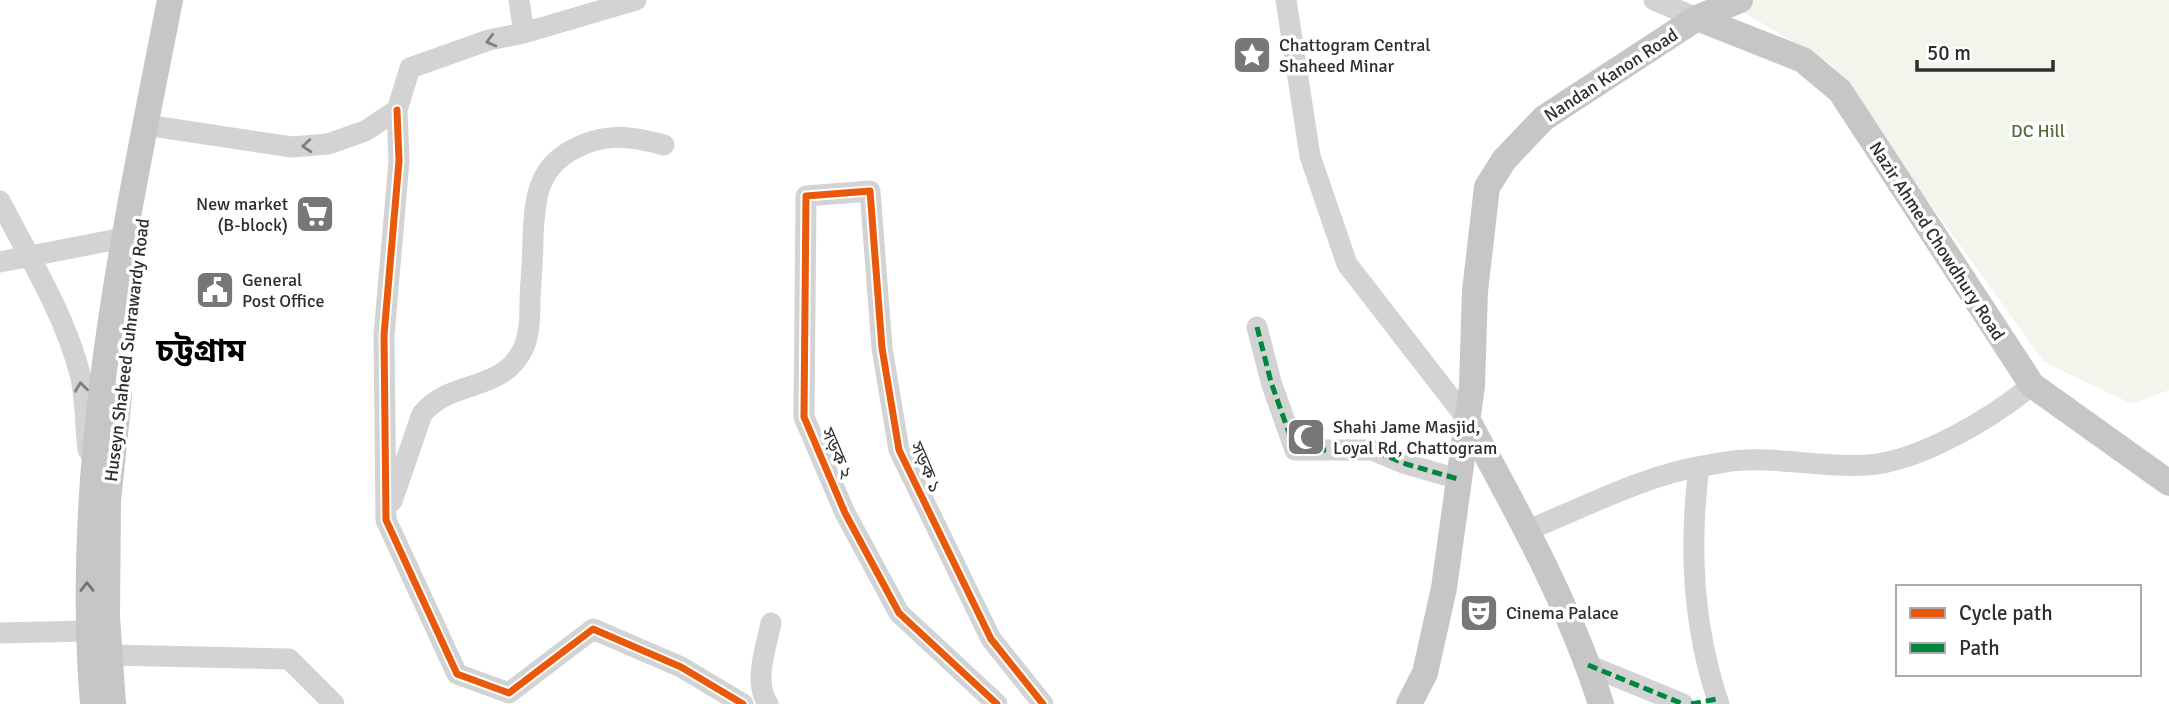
<svg xmlns="http://www.w3.org/2000/svg" width="2169" height="704" font-family="Signika,'Noto Sans Bengali',sans-serif">
<rect width="100%" height="100%" fill="#fff"/>
<!-- green -->
<path fill="#f1f5eb" d="M1741,0H2169V390L2132,404L2044,362L1829,63L1731,5Z"/>
<g fill="none" stroke-linecap="round" stroke-linejoin="round">
<!-- minor -->
<path stroke="#d3d3d3" stroke-width="21" d="M1286,0L1310,156L1347,264L1467,419
M1654,0L1697,18
M524,33L636,0
M397,110L399,161L384,335L386,520L457,674L509,693L593,629L681,667L743,704
M159,127L292,147L328,144L365,131L397,110L410,68L489,40L524,33L519,0
M0,201C29,258 64,312 80,374C86,398 85,425 88,450
M0,262L123,238
M1257,327L1271,382L1295,450H1372L1406,464L1458,479
M1699,467C1689,545 1693,628 1719,704
M392,501L422,414C451,378 503,394 524,347C530,332 530,315 530,299C531,278 533,257 533,236C535,199 537,169 572,150C604,132 630,136 664,145
M1528,530C1583,508 1643,476 1702,466C1716,464 1731,460 1745,460C1785,458 1826,468 1867,465C1919,462 1992,418 2032,385
M0,633L87,631
M110,655L289,659L334,704
M1588,665L1683,704
M768,704C753,682 766,648 771,623
M997,704L899,613L845,513L804,417L806,196L870,191L882,348L899,450L991,639L1043,704"/>
<!-- major -->
<path stroke="#c6c6c6" stroke-width="26" d="M1697,18L1803,60L1840,91L2032,385L2169,483
M1467,419C1517,511 1569,604 1601,704
M93,704C73,464 124,234 170,0
M113,704L107,617L108,501L119,396
M1409,704L1425,673L1444,588L1472,386L1475,291L1487,187L1504,160L1544,118L1697,18L1740,0"/>
<!-- quiet -->
<path stroke="#00873e" stroke-width="5" stroke-dasharray="10 5" stroke-linecap="butt" d="M1257,327L1271,382L1295,450H1372L1406,464L1458,479
M1588,665L1683,704
M1691,704L1717,699"/>
<!-- cycleway casing -->
<g stroke="#fff" stroke-width="11">
<path id="cycleway" d="M397,110L399,161L384,335L386,520L457,674L509,693L593,629L681,667L743,704
M997,704L899,613L845,513L804,417L806,196L870,191L882,348L899,450L991,639L1043,704"/>
</g>
<!-- cycleway -->
<use href="#cycleway" stroke="#e8590c" stroke-width="7"/>
</g>
<!-- one-way arrows -->
<defs><path id="oneway-chevron" d="M-2-3.5L2.5 0L-2 3.5" fill="none" stroke-width="1.6" stroke-linecap="round" stroke-linejoin="round" transform="scale(1.75)"/></defs>
<g stroke="#808080">
<use href="#oneway-chevron" transform="translate(491 41) rotate(165)"/>
<use href="#oneway-chevron" transform="translate(307 146) rotate(175)"/>
<use href="#oneway-chevron" transform="translate(81 387) rotate(-97)"/>
</g>
<use stroke="#727272" href="#oneway-chevron" transform="translate(87 587) rotate(-90)"/>
<!-- icons -->
<defs>
<g id="sight-square" transform="scale(2.0125)"><rect x="-9" y="-9" width="18" height="18" rx="4" fill="#777" stroke="#fff"/><path d="M0-6L1.8-2.2L6-1.7L2.9 1.2L3.7 5.4L0 3.3L-3.7 5.4L-2.9 1.2L-6-1.7L-1.8-2.2Z" fill="#fff"/></g>
<g id="supermarket-square" transform="scale(2.0125)"><rect x="-9" y="-9" width="18" height="18" rx="4" fill="#777" stroke="#fff"/><path d="M-6-5.5h2.5l.6 2H6L4.5 2H-2.5L-4.4-4H-6ZM-1.5 3.2a1.3 1.3 0 1 0 .1 0ZM3 3.2a1.3 1.3 0 1 0 .1 0Z" fill="#fff"/></g>
<g id="civic-square" transform="scale(2.0125)"><rect x="-9" y="-9" width="18" height="18" rx="4" fill="#777" stroke="#fff"/><path d="M-.6-6.5H3V-4.5H.6V-3L4-1V1h2V6H-6V1h2V-1L-.6-3ZM-1.2 2.5V6h2.4V2.5Z" fill="#fff"/></g>
<g id="mosque-square" transform="scale(2.0125)"><rect x="-9" y="-9" width="18" height="18" rx="4" fill="#777" stroke="#fff"/><path d="M3.5-4.9A6 6 0 1 0 3.5 4.9A5 5 0 1 1 3.5-4.9Z" fill="#fff"/></g>
<g id="theatre-square" transform="scale(2.0125)"><rect x="-9" y="-9" width="18" height="18" rx="4" fill="#777" stroke="#fff"/><path d="M-5-5.5Q0-4 5-5.5V0Q5 5 0 6Q-5 5-5 0ZM-3.3-2.5H-1v1.5H-3.3ZM1-2.5H3.3v1.5H1ZM-2.8 1Q0 5.5 2.8 1Z" fill="#fff"/></g>
</defs>
<g fill-rule="evenodd">
<use href="#sight-square" x="1252" y="55"/>
<use href="#supermarket-square" x="315" y="214"/>
<use href="#civic-square" x="215" y="290"/>
<use href="#mosque-square" x="1306" y="437"/>
<use href="#theatre-square" x="1479" y="613"/>
</g>
<g text-anchor="middle" dominant-baseline="central" stroke-width="7" stroke-linejoin="round" paint-order="stroke">
<!-- poi labels -->
<g font-size="18" fill="#2e2e2e" stroke="#fff" text-anchor="start">
<text x="1279" y="45">Chattogram Central<tspan x="1279" dy="21">Shaheed Minar</tspan></text>
<text x="288" y="204" text-anchor="end">New market<tspan x="288" dy="21">(B-block)</tspan></text>
<text x="242" y="280">General<tspan x="242" dy="21">Post Office</tspan></text>
<text x="1333" y="427">Shahi Jame Masjid,<tspan x="1333" dy="21">Loyal Rd, Chattogram</tspan></text>
<text x="1506" y="613">Cinema Palace</text>
</g>
<!-- street labels -->
<g font-size="18" fill="#2e2e2e" stroke="#fff">
<text transform="translate(1611 75) rotate(-33)">Nandan Kanon Road</text>
<text transform="translate(1937 241) rotate(57)">Nazir Ahmed Chowdhury Road</text>
<text transform="translate(127 350) rotate(-83)">Huseyn Shaheed Suhrawardy Road</text>
<text transform="translate(837 453) rotate(67)">সড়ক ২</text>
<text transform="translate(926 467) rotate(67)">সড়ক ১</text>
</g>
<!-- park labels -->
<g font-size="18" fill="#576d37" stroke="#fff">
<text x="2038" y="131">DC Hill</text>
</g>
<!-- town labels -->
<g font-size="32" font-weight="bold" fill="#000" stroke="#fff">
<text x="201" y="350">চট্টগ্রাম</text>
</g>
</g>
<!-- legend -->
<rect x="1896" y="585" width="245" height="91" fill="#ffffff" stroke="#ababab" stroke-width="2"/>
<rect x="1910" y="608" width="35" height="10" fill="#e8590c" stroke="#ababab" stroke-width="2"/>
<text x="1959" y="620" font-size="21" fill="#2e2e2e">Cycle path</text>
<rect x="1910" y="643" width="35" height="10" fill="#00873e" stroke="#ababab" stroke-width="2"/>
<text x="1959" y="655" font-size="21" fill="#2e2e2e">Path</text>
<!-- scale -->
<path d="M1917 60v10h136v-10" fill="none" stroke="#2e2e2e" stroke-width="3.5"/>
<text x="1927" y="60" font-size="21" fill="#2e2e2e" stroke="#ffffff" stroke-width="5" paint-order="stroke">50 m</text>
</svg>
